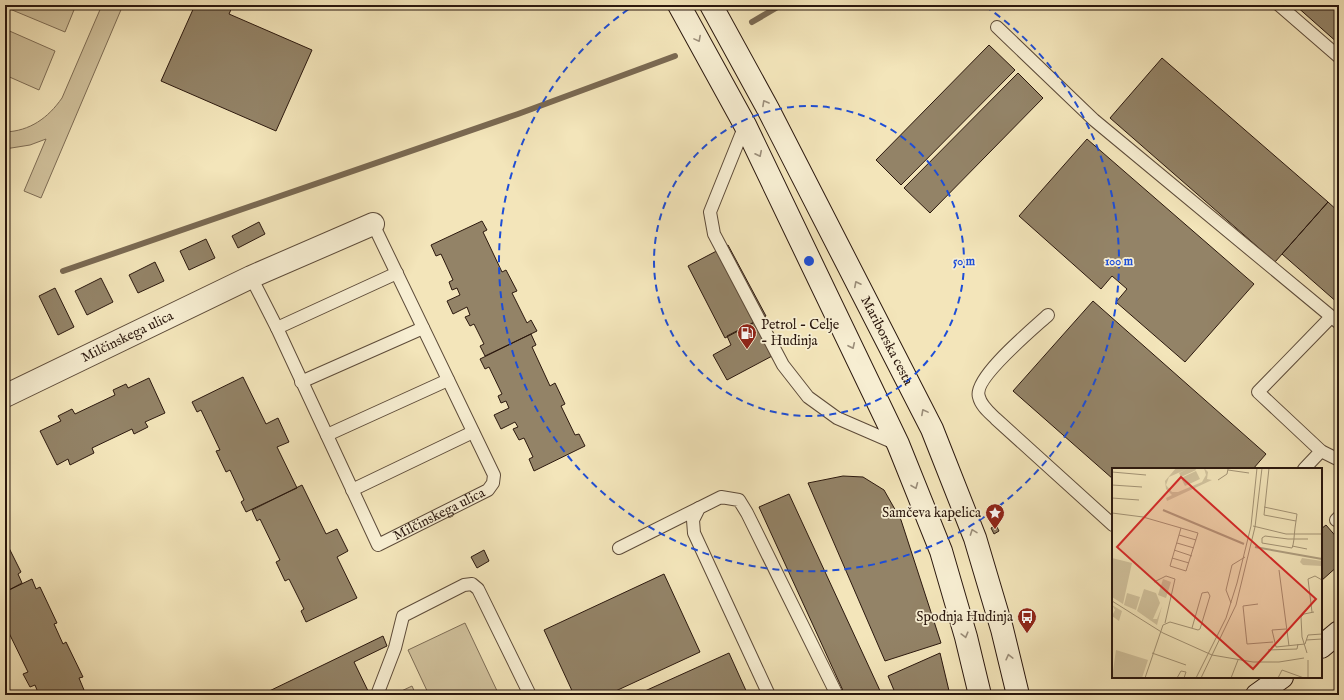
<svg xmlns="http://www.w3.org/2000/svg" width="1344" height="700" font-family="'IM FELL English',serif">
<rect width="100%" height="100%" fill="#f3e5ba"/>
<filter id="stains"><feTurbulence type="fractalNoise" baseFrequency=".005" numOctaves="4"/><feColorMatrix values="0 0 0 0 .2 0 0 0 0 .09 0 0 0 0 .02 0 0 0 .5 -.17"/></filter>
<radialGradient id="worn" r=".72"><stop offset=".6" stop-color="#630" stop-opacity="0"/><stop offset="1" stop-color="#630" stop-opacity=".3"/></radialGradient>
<!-- green -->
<path fill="#d1c29d" stroke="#7e6d56" d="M5,5H76L65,32L5,7Z
M102,5H123L41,198L24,191L46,139L30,145L5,149V132C30,131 48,118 62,98Z
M5,29L55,51L39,90L5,75Z
M465,623L499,695H429L408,650Z
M412,686L416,695H393Z"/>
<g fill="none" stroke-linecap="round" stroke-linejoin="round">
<!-- stream -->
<path stroke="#7a6952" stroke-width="6" d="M752,22L781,5
M63,271L518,114L675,56"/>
</g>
<!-- building -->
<path fill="#938367" stroke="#2b180e" d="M195,5H233L229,14L312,50L276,131L161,81Z
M1295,5H1339V44Z
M989,45L1015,70L901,185L876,160Z
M1162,58L1328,202L1275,262L1110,118Z
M1018,73L1043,98L930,213L904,188Z
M1087,139L1254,284L1185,362L1116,302L1127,289L1112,276L1101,289L1019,216Z
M1328,202L1339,212V304L1282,254Z
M482,221L487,230L483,232L502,272L506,270L517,291L512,293L527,323L531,320L537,331L485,356L480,346L484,344L474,324L470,326L465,317L470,315L467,307L453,314L447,301L460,295L457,288L452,290L449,282L453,280L441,254L436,256L431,245Z
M259,222L265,234L238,248L232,236Z
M206,239L215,258L189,270L180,251Z
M728,245L766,316L725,338L688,266Z
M155,262L164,281L138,293L129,275Z
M101,278L113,302L87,315L75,291Z
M55,288L74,327L58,335L39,296Z
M1093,301L1266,454L1253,469H1113V479L1013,391Z
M756,321L774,355L727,380L713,355L731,345L727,336Z
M531,334L536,345L532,347L550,386L555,383L565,404L561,406L575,435L579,434L585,446L534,471L529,459L533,457L524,438L519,440L513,429L518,427L515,422L501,429L494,415L509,408L506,401L501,403L498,396L502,394L489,367L485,369L480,359Z
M243,377L266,424L278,418L289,442L277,447L297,488L246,512L241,502L244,500L230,470L226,472L216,451L220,450L201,410L197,412L192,402Z
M149,378L165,413L145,422L148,427L134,434L132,429L92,448L94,453L70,465L68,459L57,465L40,431L61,421L58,416L72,409L75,414L115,395L113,390L126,384L128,388Z
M843,476L863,477L884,490L901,520L941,643L885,661L808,483Z
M302,485L326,534L337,529L348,551L337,557L357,598L306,622L301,611L304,609L289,579L285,581L276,562L280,560L260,519L257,521L252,510Z
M789,494L882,695H845L759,507Z
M996,525L999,531L994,534L991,528Z
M1326,525L1339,540V565L1321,581V529Z
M5,547L6,549L9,548L21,572L18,574L22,583L5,592Z
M484,550L489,561L477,568L471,557Z
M664,574L700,652L607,695H574L544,630Z
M32,579L36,589L40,587L57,623L54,624L63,644L66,642L83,677L79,678L84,690L74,695H39L35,685L30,687L23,674L28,672L8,631L5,633V592Z
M383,636L387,646L354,662L370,695H261Z
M729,653L748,695H636Z
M940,653L950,695H896L888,676Z"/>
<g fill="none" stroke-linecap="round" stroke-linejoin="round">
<!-- lane casing -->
<g stroke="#5d4b39" stroke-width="14">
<g id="lane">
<path d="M1279,5L1339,57"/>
<path d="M997,27L1094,120L1339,323"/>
<path d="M745,125L710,212L714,234L783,365L808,397L837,418L897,444"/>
<path id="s1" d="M251,277L277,328L378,545L488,490L493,483L494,475L373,224"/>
<path d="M1048,315C1034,328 972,379 979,397C981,406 990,413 996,419L1113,525"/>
<path d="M1331,317L1258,392L1321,451L1339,460"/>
<path d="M277,328L397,273"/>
<path d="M301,382L423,328"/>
<path d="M327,435L448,380"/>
<path d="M1304,469L1321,451"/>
<path d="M352,490L473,432"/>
<path d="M1336,520L1339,517"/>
<path d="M619,548L699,508"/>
<path d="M377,695L395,648L403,616L464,585L472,584L478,589L530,695"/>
<path d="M769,695L694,533L693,520L699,508L721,497L739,500L747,513L837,695"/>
</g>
</g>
<!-- street casing -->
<g stroke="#5d4b39" stroke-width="24">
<g id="street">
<path id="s2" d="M5,396L251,277L373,224"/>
</g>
</g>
<!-- secondary casing -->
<g stroke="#2b180e" stroke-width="24">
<g id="secondary">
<path d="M679,5L745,125L898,444L941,551L966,637L980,695"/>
<path id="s3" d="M711,5L768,109L932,429L975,538L1002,629L1018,695"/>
<path d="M1321,647L1339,632"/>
<path d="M1257,695L1282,677"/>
</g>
</g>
<!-- lane -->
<use href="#lane" stroke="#f7eed2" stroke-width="12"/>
<!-- street -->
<use href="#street" stroke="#f7eed2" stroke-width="22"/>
<!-- secondary -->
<use href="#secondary" stroke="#f7eed2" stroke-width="22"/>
</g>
<!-- one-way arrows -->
<defs><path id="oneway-chevron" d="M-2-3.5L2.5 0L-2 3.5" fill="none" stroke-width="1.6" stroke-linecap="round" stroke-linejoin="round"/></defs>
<g stroke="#9b8e7a">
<use href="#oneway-chevron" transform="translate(698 39) rotate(62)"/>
<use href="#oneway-chevron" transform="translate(765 103) rotate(-119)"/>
<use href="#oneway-chevron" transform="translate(759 154) rotate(64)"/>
<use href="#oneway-chevron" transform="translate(857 284) rotate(-117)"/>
<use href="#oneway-chevron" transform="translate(852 346) rotate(65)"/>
<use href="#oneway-chevron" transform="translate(924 412) rotate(-118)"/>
<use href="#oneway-chevron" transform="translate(915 486) rotate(68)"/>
<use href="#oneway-chevron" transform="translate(973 532) rotate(-110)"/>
<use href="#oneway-chevron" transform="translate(965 635) rotate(75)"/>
<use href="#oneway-chevron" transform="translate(1009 657) rotate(-104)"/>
</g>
<!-- distance rings -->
<g fill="none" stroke="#1d4ed8" stroke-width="2" stroke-dasharray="7 5">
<circle cx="809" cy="261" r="155"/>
<path d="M985 6A310 310 0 1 1 633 6"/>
</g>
<!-- icons -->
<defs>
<g id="fuel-pin" transform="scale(1)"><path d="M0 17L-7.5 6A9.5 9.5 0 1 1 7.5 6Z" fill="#8f2418" stroke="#f7eed2"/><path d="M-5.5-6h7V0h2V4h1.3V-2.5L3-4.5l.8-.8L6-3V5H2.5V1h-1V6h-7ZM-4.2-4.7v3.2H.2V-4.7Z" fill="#fff"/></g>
<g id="sight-pin" transform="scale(1)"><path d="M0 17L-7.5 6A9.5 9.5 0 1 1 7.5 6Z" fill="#8f2418" stroke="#f7eed2"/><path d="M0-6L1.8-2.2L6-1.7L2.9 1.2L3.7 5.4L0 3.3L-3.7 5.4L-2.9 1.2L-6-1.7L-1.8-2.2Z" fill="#fff"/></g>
<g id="bus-pin" transform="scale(1)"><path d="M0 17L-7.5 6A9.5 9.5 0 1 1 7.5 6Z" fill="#8f2418" stroke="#f7eed2"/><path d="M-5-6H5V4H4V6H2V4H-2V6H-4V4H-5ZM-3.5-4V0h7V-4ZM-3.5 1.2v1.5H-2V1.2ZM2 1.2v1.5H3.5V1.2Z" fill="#fff"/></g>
</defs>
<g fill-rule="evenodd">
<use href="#fuel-pin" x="747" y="333"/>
<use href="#sight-pin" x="995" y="513"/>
<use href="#bus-pin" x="1027" y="617"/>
</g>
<g text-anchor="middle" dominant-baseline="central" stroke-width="3.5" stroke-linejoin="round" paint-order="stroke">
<!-- poi labels -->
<g font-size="14" fill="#2b180e" stroke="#f7eed2" text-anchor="end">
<text x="761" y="325" text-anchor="start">Petrol - Celje<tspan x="761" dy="16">- Hudinja</tspan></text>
<text x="981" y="513">Samčeva kapelica</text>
<text x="1013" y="617">Spodnja Hudinja</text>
</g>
<!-- street labels -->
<g font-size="14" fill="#2b180e" stroke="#f7eed2">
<text stroke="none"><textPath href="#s2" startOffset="136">Milčinskega ulica</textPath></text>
<text stroke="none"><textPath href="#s3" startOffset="379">Mariborska cesta</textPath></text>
<text stroke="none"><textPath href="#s1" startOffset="365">Milčinskega ulica</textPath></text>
</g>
</g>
<!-- overview -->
<g transform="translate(1112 468)">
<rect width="210" height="210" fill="#f3e5ba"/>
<path d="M64,0H83L84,2L69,9L67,5L75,1L57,9L54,17L60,24H66L90,14L94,7L92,0L96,4L95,11L100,12L55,33L54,30L60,27L54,21L53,13ZM84,3L88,11L73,18L69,10ZM0,90L20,95L11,136L0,129ZM190,90L210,93V98L191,97L188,94ZM51,111L59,114L54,130L46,127ZM32,121L44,125L48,135L41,151H45L50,138L45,157L25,143ZM15,125L28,129L24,142L12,137ZM0,137L10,143L7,153L0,148L3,142ZM4,182L36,192L30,210H0Z" fill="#d1c29d"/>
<path fill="none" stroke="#af9f80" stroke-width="2" d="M51,42L132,76M143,79L210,91"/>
<path fill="none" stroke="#a39375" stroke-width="1" d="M157,0L152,47L184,53M116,2L137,5M0,4L34,7M106,12L115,6L116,1M0,17L30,19M0,30L27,32M152,39L185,46L183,60L182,70V71L181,77L180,80L150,75V70L153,68L176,71H196M0,45L31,49L69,60L86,65L74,103L58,98L69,60M141,58L174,66H210M67,67L84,72M65,75L82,80M180,78L195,81M62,82L80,88M60,90L77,95M167,102L177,178M42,114L54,108L63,111L53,155M0,133L51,165L100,187L141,194H167L192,190M119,135L114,122L120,97L133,89M146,136L131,138L135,176L161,174M200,144L196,111L203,108L210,112M174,161L160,162L164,179L193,176L196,167L210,166M194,172L210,171M156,182L185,181L186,176M40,185L74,197M195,185L190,169L189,149L192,146L202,144M196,192V210M33,210L51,157L58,154L86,162L88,161L98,128L96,124L90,125L80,160M65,210L69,203L74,204L72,210M84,210L114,150L125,115L139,58L145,0M89,210L124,137L143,59L150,0M119,210L126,192M166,210L170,202L192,210"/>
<path fill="#d62828" fill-opacity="0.15" stroke="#d62828" stroke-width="2" d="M69,9L204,131L141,201L5,79Z"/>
<rect width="210" height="210" fill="none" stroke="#2b180e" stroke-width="2"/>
</g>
<circle cx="809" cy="261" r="6" fill="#1d4ed8" stroke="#f7eed2" stroke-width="2"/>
<g font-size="12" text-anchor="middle" font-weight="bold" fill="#1d4ed8" stroke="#f7eed2" stroke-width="3.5" stroke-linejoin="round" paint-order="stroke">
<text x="964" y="265">50 m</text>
<text x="1119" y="265">100 m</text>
</g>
<!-- margin -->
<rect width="1344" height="700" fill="none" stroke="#f3e5ba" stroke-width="20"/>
<rect x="6" y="6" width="1332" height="688" fill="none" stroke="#2b180e" stroke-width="2"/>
<rect x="10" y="10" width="1324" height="680" fill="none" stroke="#2b180e"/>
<rect width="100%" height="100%" filter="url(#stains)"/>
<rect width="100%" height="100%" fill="url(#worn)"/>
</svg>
